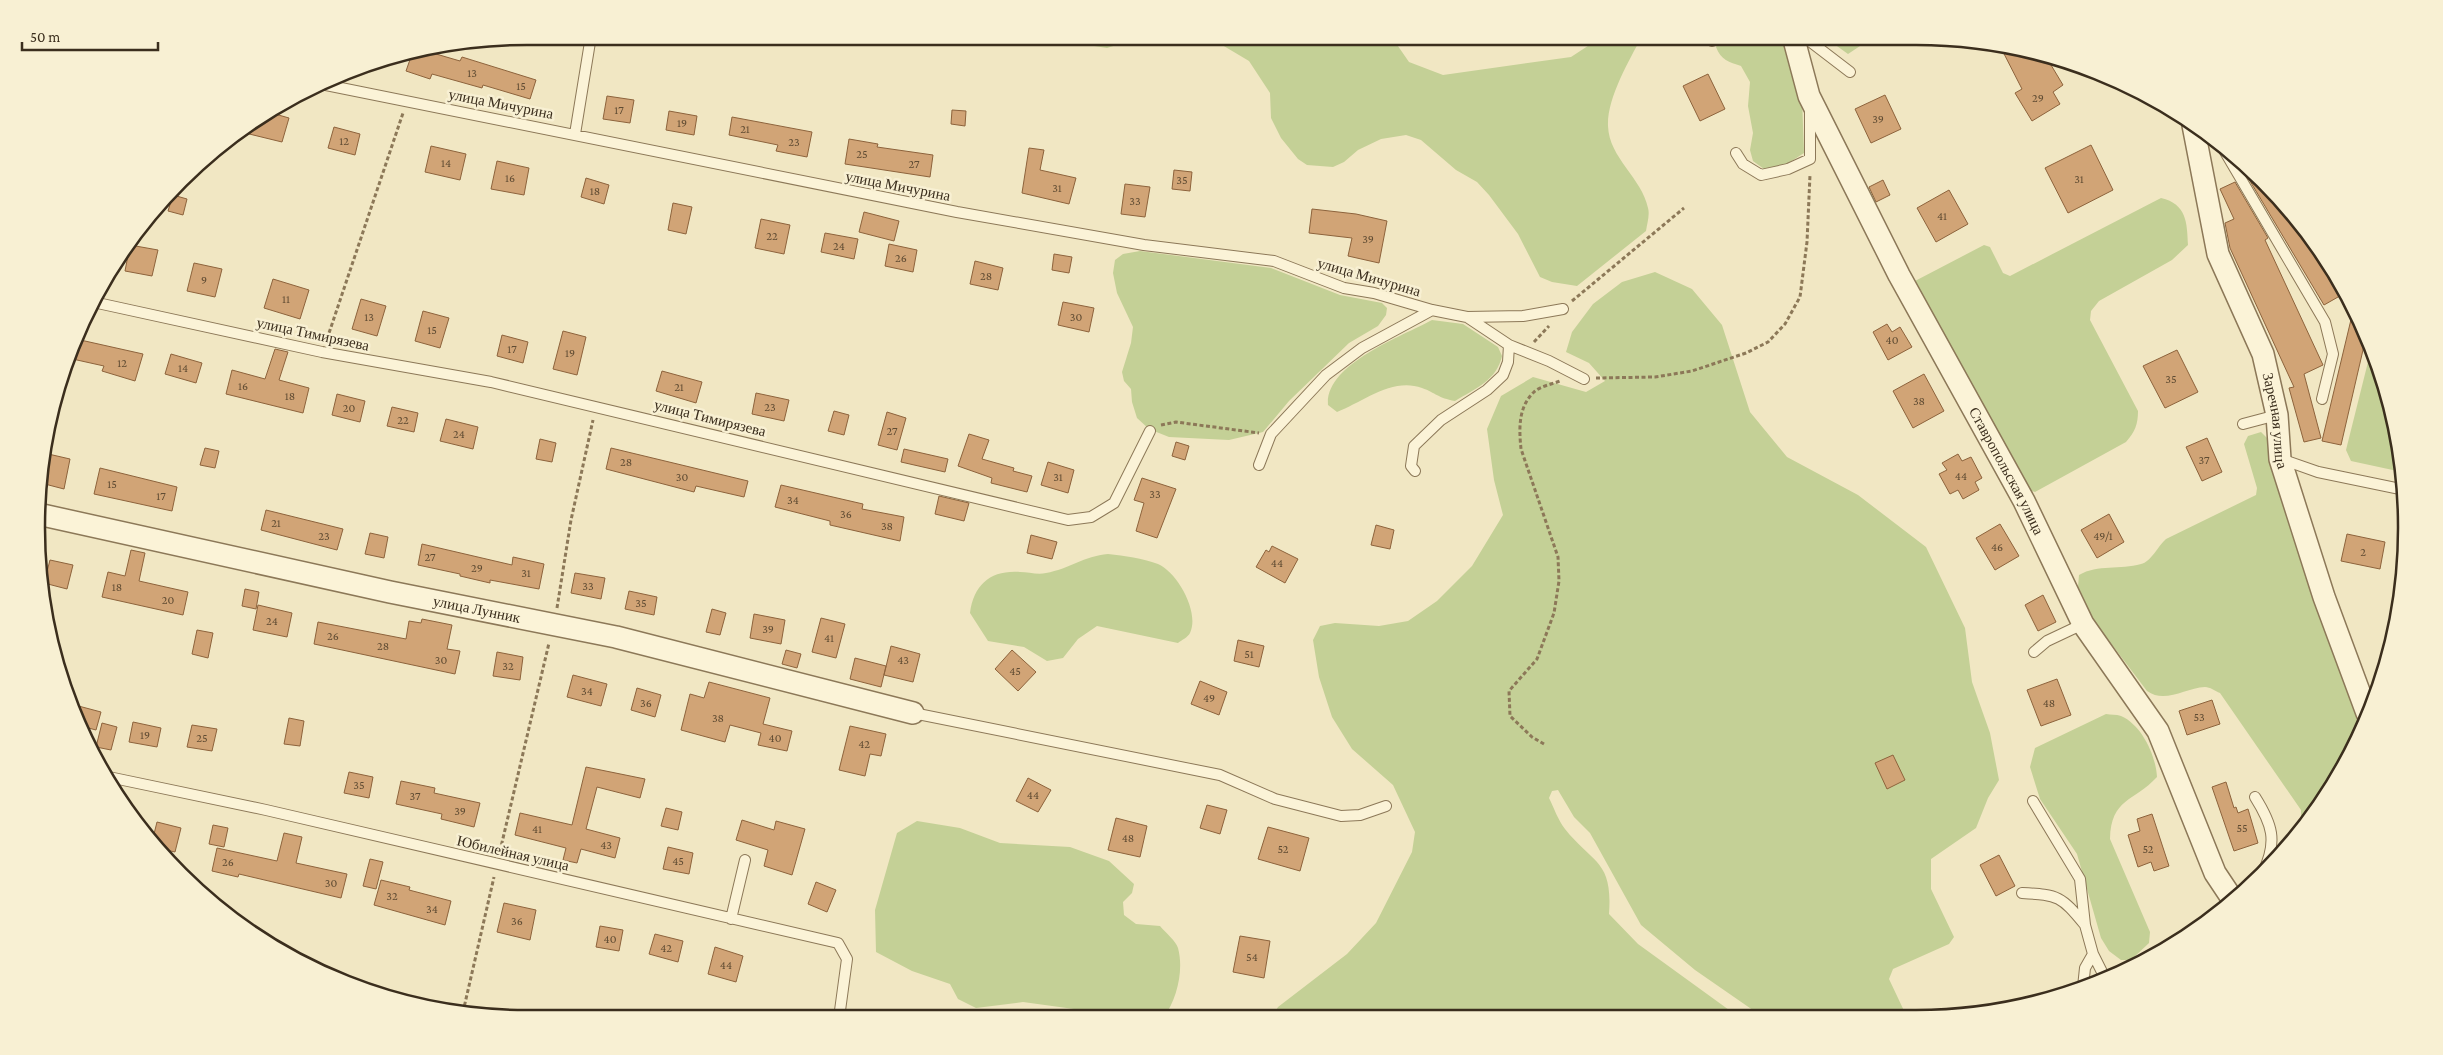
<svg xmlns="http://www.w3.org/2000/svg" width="2443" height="1055" font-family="'Crimson Pro',serif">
<rect width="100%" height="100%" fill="#f1e7c3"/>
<!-- green -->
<path fill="#c4d096" d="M1031,36H1145L1107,48Z
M1207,36H1391L1409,62L1443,75L1571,57L1603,36H1642C1629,61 1607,98 1608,126C1609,158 1642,178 1648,208C1650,215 1647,224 1646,231L1577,286L1552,282L1540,277L1518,234L1489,195L1477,182L1456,170L1421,140L1406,135L1381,139L1358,150L1344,162L1333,167L1307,165L1298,159L1281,138L1271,118L1270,93L1249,61Z
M1724,36H1785L1802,98L1804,153L1787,164L1764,169L1753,161L1750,150L1753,133L1748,106L1750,82L1741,66C1729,62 1721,60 1716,47Z
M1823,36H1863V44L1848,54Z
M2161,198C2187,204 2187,223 2188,245L2172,260L2099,301L2091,311L2090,320L2138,411C2138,424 2135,432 2126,442L2035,492L2029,490L1915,287V281L1984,245L1990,247L2003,273L2010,276Z
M1140,251L1271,268L1340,295L1382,303L1387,308L1386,315L1378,326L1349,343L1289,401L1263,432L1229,440L1169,437L1149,429L1137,418L1132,402L1131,389L1124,381L1122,372L1131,343L1133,327L1117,293L1113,273L1115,260L1123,254Z
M1655,272L1692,289L1722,325L1750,412L1787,457L1858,495L1926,547L1965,628L1972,682L1990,733L1999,780L1988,798L1976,828L1931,859V889L1954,937L1949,944L1893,969L1889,979L1906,1015H1760L1695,970L1641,925L1590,833L1574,817L1558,790L1552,791L1549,798C1554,808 1558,820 1565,829C1593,864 1613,860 1609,914L1638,944L1736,1015L1272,1017L1278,1007L1347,954L1376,923L1412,852L1415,832L1393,785L1352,749L1332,717L1319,677L1313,640L1320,626L1335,623L1379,626L1408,621L1437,601L1472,566L1503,515L1494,480L1487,429L1501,396L1533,377L1586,392L1605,381L1589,363L1566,352L1572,332L1593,304L1622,282Z
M1432,320L1463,324L1498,347L1502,356C1497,380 1475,389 1455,401C1438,398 1436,393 1422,388C1392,377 1363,402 1337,412L1328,405C1325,364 1401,337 1432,320Z
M2371,350L2390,401L2402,472L2351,461L2346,450Z
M2261,432L2269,440L2314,601L2360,726L2324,801L2301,830V810L2220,693C2215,691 2210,687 2205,687C2185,688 2165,704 2147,691L2094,621L2078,587L2079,575C2098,564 2120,570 2141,564C2151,562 2158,546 2166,539L2256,495L2257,488L2244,444L2248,436Z
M1108,554C1125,556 1142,558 1158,564C1177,572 1200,612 1190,633C1188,637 1182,640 1178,643L1097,626L1078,639L1063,658L1047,661L1024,647L988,641L970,613C974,584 991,570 1020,572C1028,572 1038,575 1046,573C1069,569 1084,556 1108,554Z
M2404,555L2403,580C2398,572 2394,561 2404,555Z
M2106,714C2111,715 2116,714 2121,716C2142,725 2156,756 2157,777C2134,802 2111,798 2110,839L2150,932L2149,943L2131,960H2121L2109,951L2101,938L2077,854L2040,799L2030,767L2035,748Z
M917,821L960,828L1000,843L1070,847L1109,861L1134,884L1132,893L1123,902L1124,915L1136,924L1160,926C1165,932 1176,941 1178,948C1184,970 1177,999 1164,1017H1096L1074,1009L1023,1002L976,1008L958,999L950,984L912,971L876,952L875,910L897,833Z"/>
<!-- building -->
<path fill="#d1a476" stroke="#8d633c" d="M1999,44L2045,55L2063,85L2053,92L2060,104L2032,121L2015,93L2022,89Z
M419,49L460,61L462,57L536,80L530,99L483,85L482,88L432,74L430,79L406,71L413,51Z
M1708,74L1725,109L1700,121L1683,86Z
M1885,95L1901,129L1871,143L1855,109Z
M607,96L634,100L630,123L603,119Z
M952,110L966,111L965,126L951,124Z
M669,111L697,116L694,135L666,130Z
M268,112L289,118L282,142L241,132Z
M732,117L812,132L807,157L776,151L778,145L729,135Z
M334,127L360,134L355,155L328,148Z
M849,139L878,144L877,147L933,155L930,177L845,164Z
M2091,145L2113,190L2068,213L2045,168Z
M431,146L466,154L460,180L425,172Z
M1029,148L1044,150L1040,170L1076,178L1069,204L1022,193Z
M497,161L529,168L524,195L491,189Z
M1174,170L1192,172L1190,191L1172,189Z
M2253,173L2305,229L2345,293L2324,305L2247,176Z
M586,178L609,185L604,204L581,197Z
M1883,180L1890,195L1876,202L1869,187Z
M2235,182L2268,238L2265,240L2323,365L2304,374L2321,438L2304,442L2289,388L2294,387L2230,248L2225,223L2234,219L2220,189Z
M1125,184L1150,187L1145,217L1121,214Z
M1949,190L1968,224L1936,242L1917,208Z
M173,195L187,199L183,215L168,211Z
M673,203L692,207L686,234L668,230Z
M1312,209L1356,214L1387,221L1379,263L1348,256L1352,238L1309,233Z
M864,212L899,221L894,241L859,232Z
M761,219L790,225L784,254L755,248Z
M825,233L858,239L854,259L821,252Z
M889,244L917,250L913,272L885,266Z
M130,245L158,250L152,276L125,271Z
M1054,254L1072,257L1069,273L1052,270Z
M975,261L1003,268L998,290L970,284Z
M194,263L222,269L215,297L187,291Z
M273,279L309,290L300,319L264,308Z
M361,299L386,306L377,336L352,329Z
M1063,302L1094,308L1089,332L1058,325Z
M2354,307L2366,337L2341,445L2322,441Z
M423,311L449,318L440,348L415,341Z
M1887,324L1892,332L1900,327L1912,347L1888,360L1873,332Z
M563,331L586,337L577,375L553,369Z
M502,335L528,342L523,363L497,356Z
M76,339L143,354L135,381L102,371L104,366L68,358Z
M275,349L288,352L279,380L309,388L303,413L226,394L232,370L265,379Z
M2177,350L2198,392L2165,408L2143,366Z
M171,354L202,363L196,383L165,374Z
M662,371L702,382L696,403L656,391Z
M1924,374L1944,411L1913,428L1893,391Z
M756,393L789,400L784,421L752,414Z
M337,394L365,401L360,422L332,415Z
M392,407L418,413L414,432L387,426Z
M834,411L849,415L844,435L828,431Z
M887,412L906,418L897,450L878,445Z
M446,419L478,427L473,449L440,441Z
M969,434L989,440L982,459L1014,468L1013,471L1032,476L1027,492L991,483L992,478L958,466Z
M2207,438L2222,472L2202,481L2186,447Z
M540,439L556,443L552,462L536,459Z
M1176,442L1189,446L1185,460L1172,456Z
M205,448L219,451L215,468L200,465Z
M611,448L748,481L744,497L696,486L694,492L606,469Z
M904,449L948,459L945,472L901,462Z
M44,453L70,459L64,489L41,483Z
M1958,454L1962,461L1971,457L1982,478L1975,482L1979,490L1963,499L1958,490L1950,494L1939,474L1947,470L1942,463Z
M1048,462L1074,470L1068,493L1041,485Z
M100,468L177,487L172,511L94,494Z
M1142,478L1176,489L1157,538L1136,531L1144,503L1134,500Z
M781,485L863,504L862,509L904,517L900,541L830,525V521L775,507Z
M939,496L969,503L964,521L935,514Z
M266,510L343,529L337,550L261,530Z
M2109,514L2124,542L2097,558L2081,530Z
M2000,524L2019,556L1995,570L1976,538Z
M1376,525L1394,530L1390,549L1371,545Z
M370,533L388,537L384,558L365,554Z
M2347,534L2385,542L2380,569L2341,561Z
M1031,535L1057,542L1052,559L1027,553Z
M422,544L512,565L513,557L544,564L539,589L490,580V583L460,576V574L418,565Z
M1272,546L1298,559L1285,583L1256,567L1266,550L1269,552Z
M131,550L145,553L139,581L188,592L183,615L102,597L108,572L125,576Z
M50,560L73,565L67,589L44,583Z
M575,573L605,578L601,599L571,593Z
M245,589L259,592L256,609L242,606Z
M629,591L657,597L654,615L625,609Z
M2043,595L2056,622L2038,631L2025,605Z
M258,605L292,613L287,637L253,630Z
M712,609L726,613L720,635L706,632Z
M754,614L785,620L781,644L750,638Z
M821,618L845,624L836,658L812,652Z
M422,619L452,625L447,649L460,651L455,674L314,644L318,622L406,639L409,621L421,623Z
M197,630L213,633L208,658L192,654Z
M1238,640L1264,646L1259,667L1234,661Z
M891,646L920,654L913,682L884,675Z
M786,650L801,654L797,668L782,664Z
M1012,650L1036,672L1018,691L995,669Z
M497,652L523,657L520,680L493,676Z
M855,658L886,666L881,687L850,679Z
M573,675L607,684L601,706L567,697Z
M2057,679L2071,715L2041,726L2027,690Z
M1200,681L1227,692L1219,715L1191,704Z
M709,682L770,698L763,724L792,731L787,751L758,745L761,733L730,725L725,742L681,730L690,694L704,698Z
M637,688L661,695L655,717L631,710Z
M2212,700L2220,724L2187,735L2179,711Z
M71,704L101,712L96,730L81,726Z
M289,718L304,721L300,746L284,744Z
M133,722L161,728L157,747L129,742Z
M102,723L117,727L111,750L96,747Z
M192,725L217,729L212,751L187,747Z
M850,726L886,734L881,756L870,754L865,776L839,770Z
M1893,755L1905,780L1887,789L1875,763Z
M586,767L645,779L640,798L597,787L586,829L620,838L615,858L581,849L577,863L563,860L566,848L515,835L520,813L572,825Z
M349,772L373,777L369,798L344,793Z
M1028,778L1051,790L1038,812L1016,801Z
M401,781L435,788L434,793L480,803L474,827L441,819L442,814L396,804Z
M2226,782L2234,808L2236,807L2238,813L2248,809L2258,843L2234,851L2212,787Z
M1207,805L1227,810L1220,834L1200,828Z
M666,808L682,812L678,830L661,826Z
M2152,814L2169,866L2154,871L2151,862L2138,867L2128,835L2140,831L2137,819Z
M1116,818L1147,826L1140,857L1108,850Z
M742,820L774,830L776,821L805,829L792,875L764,866L768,850L736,840Z
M157,822L181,828L175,852L158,848L152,842Z
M213,825L228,828L224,847L209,844Z
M1268,827L1309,838L1300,871L1258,859Z
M284,833L302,837L296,863L347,874L341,898L239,874L238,877L212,871L217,848L277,861Z
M668,847L693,853L689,874L663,869Z
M1999,855L2015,886L1996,896L1980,865Z
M370,859L383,862L376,889L363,886Z
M381,880L410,887L409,890L451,901L445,925L374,905Z
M816,882L836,890L827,912L808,904Z
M504,903L536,910L530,940L497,932Z
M600,926L623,930L619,951L596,947Z
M655,934L683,941L678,962L649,954Z
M1240,936L1270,941L1264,978L1233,972Z
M715,947L743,956L736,982L708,974Z"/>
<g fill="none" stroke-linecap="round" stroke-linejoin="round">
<!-- lane casing -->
<g stroke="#8c7858" stroke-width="12">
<path id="lane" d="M1803,36L1850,72
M1712,41L1717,36
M321,84L957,212L1144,245L1274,261L1344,288L1374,293L1432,310L1467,317L1523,316L1563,309
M575,134L591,36
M2221,145L2325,322L2333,354L2322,399
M1736,153L1743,164L1761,175L1788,169L1810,159V109
M93,302L322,352L491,382L1068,520L1091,517L1114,503L1150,431
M1467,317L1509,345L1549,361L1584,379
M2243,424L2277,415
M2281,459L2318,472L2405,490
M1259,465L1271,434L1326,375L1362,348L1432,310
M1415,471L1411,466L1414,446L1441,420L1487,390L1503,375L1508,362L1509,345
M2034,652L2047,641L2083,624
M913,713L1220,775L1275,799L1341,816L1360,815L1386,806
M104,776L266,810L838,943L847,959L839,1018
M2255,797C2272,824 2278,841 2263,872
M2033,801L2080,879L2085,925L2093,954L2106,980
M2022,893C2059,895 2061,896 2085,925
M731,919L745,860
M2083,987L2085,968L2093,954"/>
</g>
<!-- street casing -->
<g stroke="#8c7858" stroke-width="24">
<g id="street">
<path id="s1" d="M1793,36L1809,96L1899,275L2024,501L2083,624L2158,731L2215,873L2233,900"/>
<path id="s2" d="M2193,125L2218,254L2263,354L2277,415L2280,459L2324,597L2367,713"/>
<path id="s3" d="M38,514L390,592L616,637L913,713"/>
</g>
</g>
<!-- path -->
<path stroke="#8c7858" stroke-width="3" stroke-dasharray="4 2.5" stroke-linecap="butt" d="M1572,301L1684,208
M327,339L403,113
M1534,342L1549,326
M1596,378L1655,377L1692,371L1746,353L1768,342L1785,324L1800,297L1807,242L1810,175
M1161,425L1176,422L1259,433
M557,608L571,520L593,420
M1544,744L1532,737L1510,716L1509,691L1537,659L1554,613L1559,581L1558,557L1521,449C1519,429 1518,407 1534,392C1540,386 1553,384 1560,381
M500,851L549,643
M463,1012L494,877"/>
<!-- lane -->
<use href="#lane" stroke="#fbf3d7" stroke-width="10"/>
<!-- street -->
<use href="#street" stroke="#fbf3d7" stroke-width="21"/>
</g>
<g text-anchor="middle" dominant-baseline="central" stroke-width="5" stroke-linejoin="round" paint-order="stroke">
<!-- number labels -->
<g font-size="12" fill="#604c33">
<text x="472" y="73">13</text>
<text x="521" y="86">15</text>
<text x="2038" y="98">29</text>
<text x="619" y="110">17</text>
<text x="1878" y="119">39</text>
<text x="682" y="123">19</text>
<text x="745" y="129">21</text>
<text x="344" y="141">12</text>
<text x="794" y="142">23</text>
<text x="862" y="154">25</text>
<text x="446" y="163">14</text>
<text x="914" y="164">27</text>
<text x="510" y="178">16</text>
<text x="2079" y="179">31</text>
<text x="1182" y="180">35</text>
<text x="1057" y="188">31</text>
<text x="595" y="191">18</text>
<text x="1135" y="201">33</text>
<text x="1942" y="216">41</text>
<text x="772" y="236">22</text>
<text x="1368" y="239">39</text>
<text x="839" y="246">24</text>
<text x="901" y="258">26</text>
<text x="986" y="276">28</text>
<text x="204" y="280">9</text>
<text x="286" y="299">11</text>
<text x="369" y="317">13</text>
<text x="1076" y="317">30</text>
<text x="432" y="330">15</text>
<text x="1892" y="340">40</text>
<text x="512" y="349">17</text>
<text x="570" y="353">19</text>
<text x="122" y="363">12</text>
<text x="183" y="368">14</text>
<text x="2171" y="379">35</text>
<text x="243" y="386">16</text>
<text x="679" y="387">21</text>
<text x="290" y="396">18</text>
<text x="1919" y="401">38</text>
<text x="770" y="407">23</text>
<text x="349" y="408">20</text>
<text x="403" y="420">22</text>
<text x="892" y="431">27</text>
<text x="459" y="434">24</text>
<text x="2204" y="460">37</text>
<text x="626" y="462">28</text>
<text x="1961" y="476">44</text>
<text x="682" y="477">30</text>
<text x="1058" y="477">31</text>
<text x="112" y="484">15</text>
<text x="1155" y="494">33</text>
<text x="161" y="496">17</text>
<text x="793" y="500">34</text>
<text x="846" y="514">36</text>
<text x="276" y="523">21</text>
<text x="887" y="526">38</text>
<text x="324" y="536">23</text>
<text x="2103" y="536">49/1</text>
<text x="1997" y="547">46</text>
<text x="2363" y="552">2</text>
<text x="430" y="557">27</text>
<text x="1277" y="563">44</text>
<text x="477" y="568">29</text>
<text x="526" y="573">31</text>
<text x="588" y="586">33</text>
<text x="117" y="587">18</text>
<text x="168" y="600">20</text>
<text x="641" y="603">35</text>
<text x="272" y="621">24</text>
<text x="768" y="629">39</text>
<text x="333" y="636">26</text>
<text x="829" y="638">41</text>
<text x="383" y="646">28</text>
<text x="1249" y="654">51</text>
<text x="441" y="660">30</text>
<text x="903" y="660">43</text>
<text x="508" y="666">32</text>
<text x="1015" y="671">45</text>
<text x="587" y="691">34</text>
<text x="1209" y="698">49</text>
<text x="646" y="703">36</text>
<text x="2049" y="703">48</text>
<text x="2199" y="717">53</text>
<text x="718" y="718">38</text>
<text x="145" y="735">19</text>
<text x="202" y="738">25</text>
<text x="775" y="738">40</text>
<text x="864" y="744">42</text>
<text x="359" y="785">35</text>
<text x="1033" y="795">44</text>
<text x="415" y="796">37</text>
<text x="460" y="811">39</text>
<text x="2242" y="828">55</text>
<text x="537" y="829">41</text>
<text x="1128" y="838">48</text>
<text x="606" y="845">43</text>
<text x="1283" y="849">52</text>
<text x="2148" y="849">52</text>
<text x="678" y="861">45</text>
<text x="228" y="862">26</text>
<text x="331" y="883">30</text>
<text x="392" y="896">32</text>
<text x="432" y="909">34</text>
<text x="517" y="921">36</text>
<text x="610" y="939">40</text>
<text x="666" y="948">42</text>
<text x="1252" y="957">54</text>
<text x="726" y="965">44</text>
</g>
<!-- street labels -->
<g font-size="15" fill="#3b2e1d" stroke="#f8f0d3">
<text transform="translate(501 104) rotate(11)">улица Мичурина</text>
<text transform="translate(898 186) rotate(11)">улица Мичурина</text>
<text transform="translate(1369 277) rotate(16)">улица Мичурина</text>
<text transform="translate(313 334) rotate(12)">улица Тимирязева</text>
<text transform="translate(710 418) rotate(14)">улица Тимирязева</text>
<text stroke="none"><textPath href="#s2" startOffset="309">Заречная улица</textPath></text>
<text stroke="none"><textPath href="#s1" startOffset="486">Ставропольская улица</textPath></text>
<text stroke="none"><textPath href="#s3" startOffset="449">улица Лунник</textPath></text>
<text transform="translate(513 853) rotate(13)">Юбилейная улица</text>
</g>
</g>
<!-- crop -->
<path d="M0 0H2443V1055H0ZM527 45H1916A482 482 0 0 1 2398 527V528A482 482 0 0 1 1916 1010H527A482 482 0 0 1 45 528V527A482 482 0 0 1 527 45Z" fill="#f8f0d3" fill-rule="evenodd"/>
<path fill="none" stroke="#3b2e1d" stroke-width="2.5" d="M527 45H1916A482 482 0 0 1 2398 527V528A482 482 0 0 1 1916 1010H527A482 482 0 0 1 45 528V527A482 482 0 0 1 527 45Z"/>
<!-- scale -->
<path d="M22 42v8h136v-8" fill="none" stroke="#3b2e1d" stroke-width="2.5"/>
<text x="30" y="42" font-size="15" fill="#3b2e1d" stroke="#f8f0d3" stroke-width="4" paint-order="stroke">50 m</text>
</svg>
